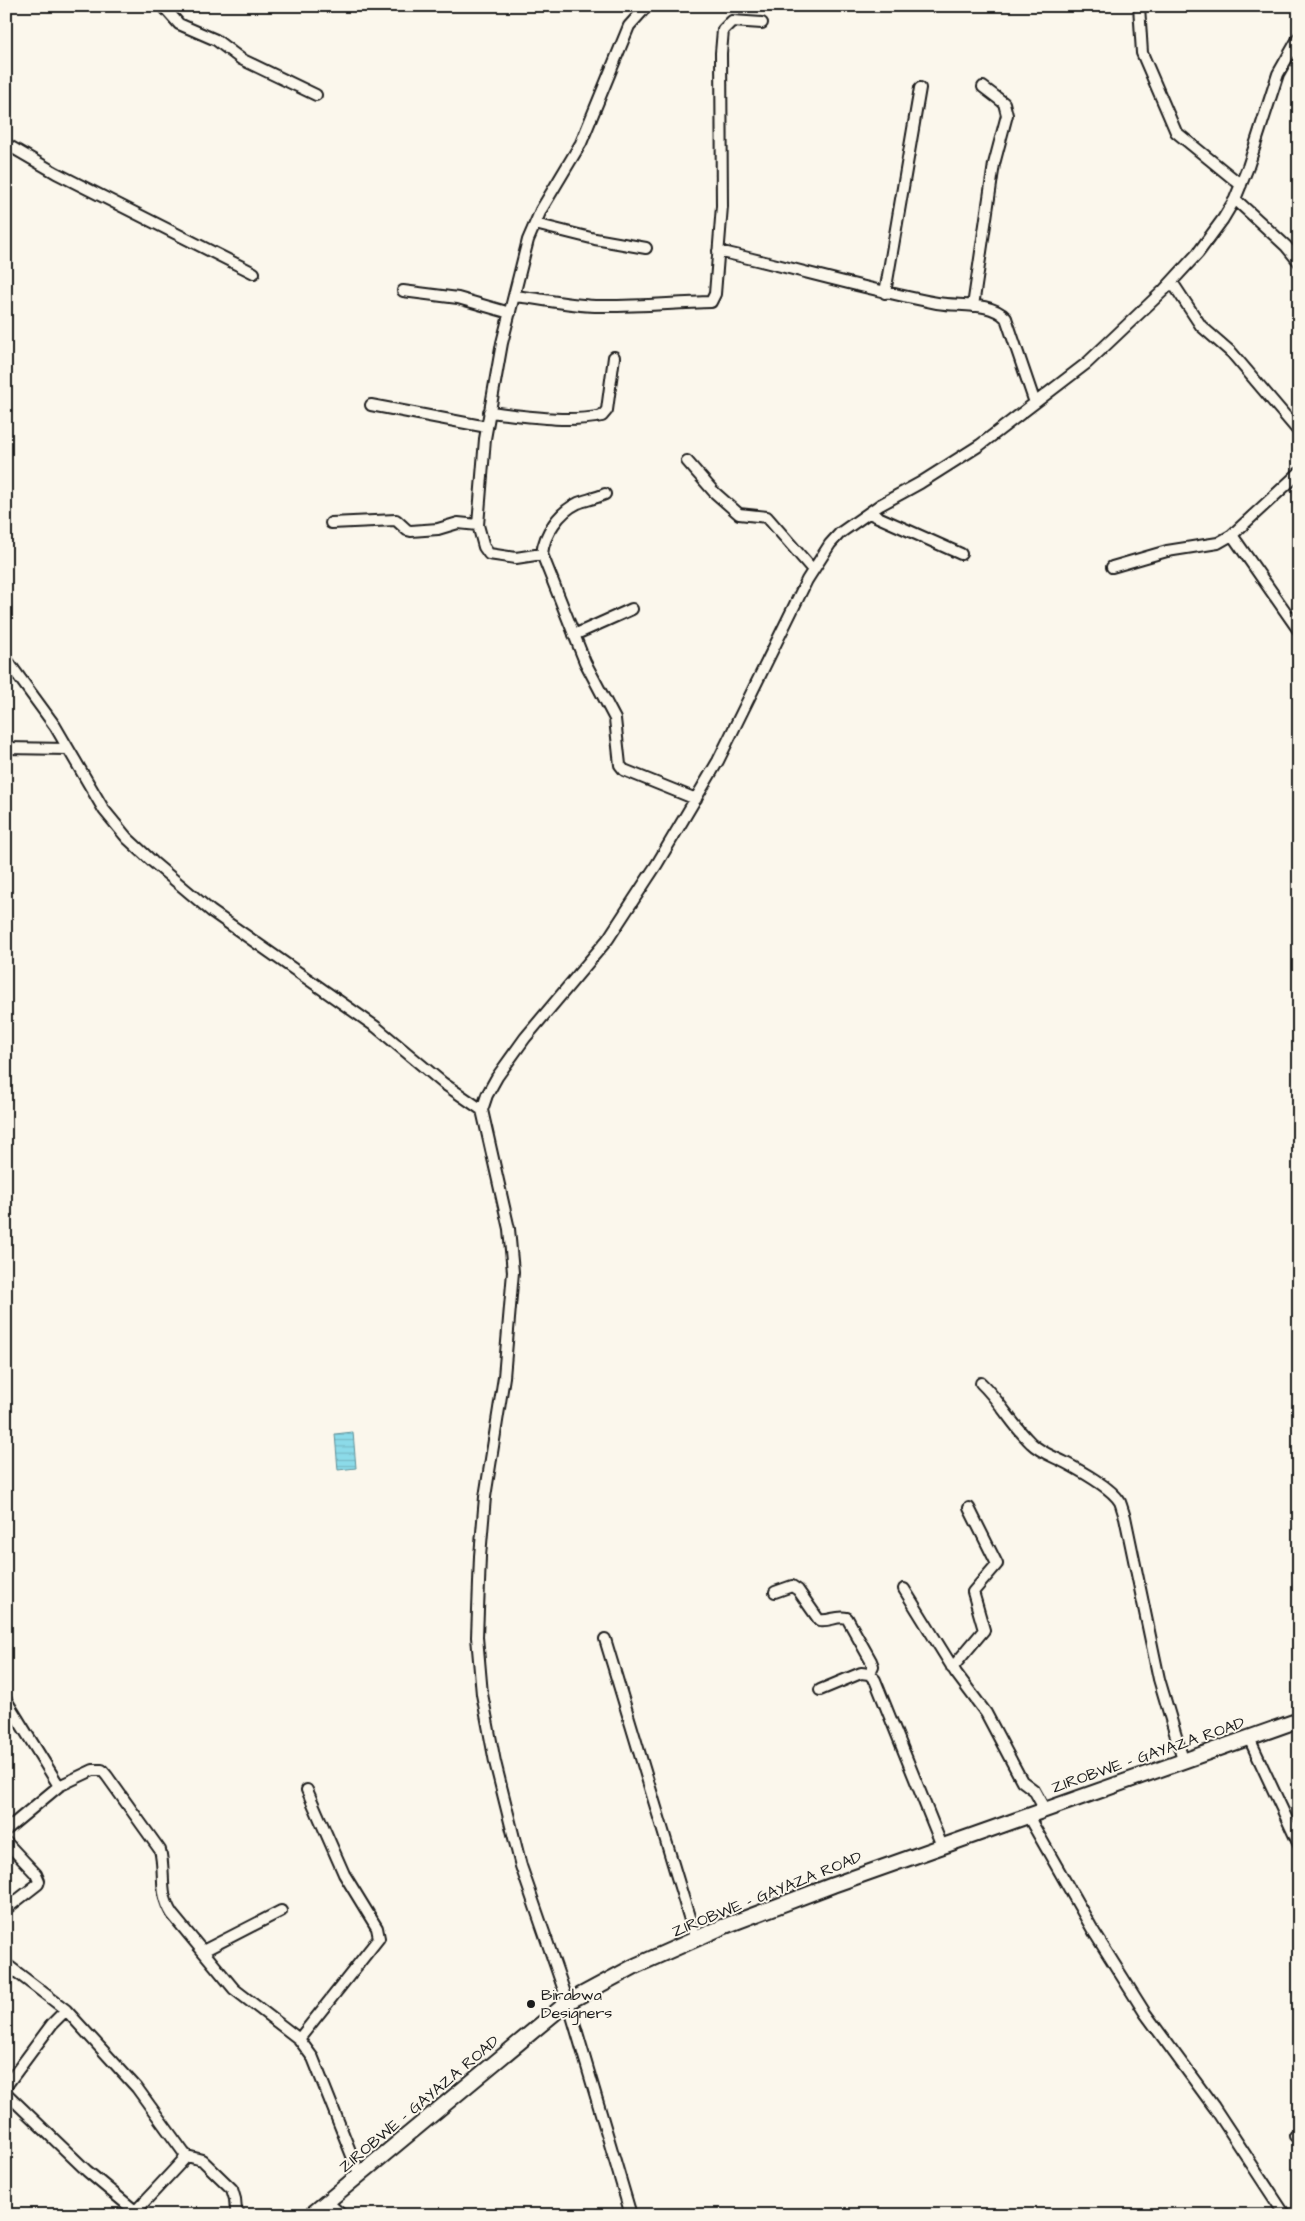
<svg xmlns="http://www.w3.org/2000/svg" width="1305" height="2221" font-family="'Architects Daughter',sans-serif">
<defs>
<pattern id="water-rules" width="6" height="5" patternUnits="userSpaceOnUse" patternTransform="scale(1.25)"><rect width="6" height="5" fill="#8cdbe9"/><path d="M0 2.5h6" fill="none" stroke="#78bbc7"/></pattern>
</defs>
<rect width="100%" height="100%" fill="#fbf7ec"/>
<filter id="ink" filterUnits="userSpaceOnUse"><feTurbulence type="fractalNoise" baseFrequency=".02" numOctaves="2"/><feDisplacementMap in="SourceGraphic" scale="10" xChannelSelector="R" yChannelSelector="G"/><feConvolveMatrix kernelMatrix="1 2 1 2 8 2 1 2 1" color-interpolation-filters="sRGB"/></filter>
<g filter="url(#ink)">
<!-- water -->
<path fill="url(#water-rules)" stroke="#5f8f97" d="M353,1432L356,1468L338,1470L335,1434Z"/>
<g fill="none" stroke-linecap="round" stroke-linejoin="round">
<!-- street casing -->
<g stroke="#1c1c1c" stroke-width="14">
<path id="street" d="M163,6L179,24L216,40L241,59L316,95
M1139,6L1142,53L1176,132L1241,185
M6,144L56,173L254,273
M1235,199L1286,246L1299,262
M535,224L595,239L646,248
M718,251C791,267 863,289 937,303C960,307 989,301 1006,318L1035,403
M1172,282L1201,326L1232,353L1299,432
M403,291L458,298L510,313
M885,293L920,88
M515,296C542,299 568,305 595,306C634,307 672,303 711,302L715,294L722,206L721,53L723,30L732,21L762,23
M973,306L994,164L1007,115L1004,103L983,87
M371,405L487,427
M489,412C526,416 566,423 602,416L607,410L614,357
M687,461L714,492L739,514L767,517L813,570
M605,494C596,498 586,500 578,503C559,512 544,534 542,554L585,662L615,719L620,765L624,770L696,799
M869,513L961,554
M331,523L396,520L407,530L411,531L438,529L458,523L478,525
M1232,535L1299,631
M542,554L516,558L489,554L484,547L478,525L485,439L502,343L528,240L541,210L581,143L629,26L647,6
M1112,567L1167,551L1218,543L1232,535L1299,473
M574,635L632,609
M6,659L55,726L104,810L127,838L153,862L211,911L376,1027L443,1083L482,1110
M6,748L68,749
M981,1383C1000,1401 1012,1425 1031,1443C1040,1452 1052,1456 1064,1462C1079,1470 1111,1487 1120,1502C1122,1507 1123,1512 1125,1517L1159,1679L1183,1760
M904,1589L956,1673L986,1713L1022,1781L1034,1790L1045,1810
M775,1592L792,1586L798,1590L819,1620C829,1622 837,1615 847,1618L871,1661L873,1666L869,1674
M605,1639L696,1940
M952,1668L984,1630L973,1592L997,1564L969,1508
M820,1690L861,1673L869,1674L875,1680L942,1846
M6,1700L59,1786L93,1770H102L107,1776L160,1850C166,1873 158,1892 172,1914L234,1989L299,2039L313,2058L360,2176
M1249,1738L1299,1845
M1028,1816L1094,1932L1145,2013L1214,2107L1285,2215
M6,1830L59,1786
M6,1842L36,1874L39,1881L38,1884L6,1909
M203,1951L281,1911
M6,1964L66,2010L137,2088L184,2153L187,2156L202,2160L232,2189L235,2199L236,2210L240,2215
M299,2039L379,1938L377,1928L344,1874L307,1790
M6,2086L52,2024L66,2010
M6,2093L87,2171L135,2211
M1295,2136L1299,2134
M327,2202L342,2215
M132,2215L187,2156
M631,2215L568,2002L521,1866L495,1762L482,1694L477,1637L480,1556L485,1497L504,1377L513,1272L509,1229L482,1110L487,1095L497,1077L525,1038L608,939L657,864L718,761L807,580L830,544L840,533L880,505L920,483L980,445L1087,363L1164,290L1198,253L1223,219L1235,199L1248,167L1278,74L1299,37"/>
</g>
<!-- secondary casing -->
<g stroke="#1c1c1c" stroke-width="18">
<path id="secondary" d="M311,2215L568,2002L635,1966L725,1926L833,1885L1299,1720"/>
</g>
<!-- street -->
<use href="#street" stroke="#fbf7ec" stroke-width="10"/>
<!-- secondary -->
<use href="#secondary" stroke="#fbf7ec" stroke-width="14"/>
</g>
</g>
<!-- markers -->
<circle fill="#1c1c1c" stroke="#fbf7ec" stroke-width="2" cx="531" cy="2004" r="5"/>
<g text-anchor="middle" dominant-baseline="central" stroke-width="4" stroke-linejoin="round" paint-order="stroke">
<!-- street labels -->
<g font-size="16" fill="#1c1c1c" stroke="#fbf7ec">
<text transform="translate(1148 1755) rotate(-19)">ZIROBWE - GAYAZA ROAD</text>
<text transform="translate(767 1894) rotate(-22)">ZIROBWE - GAYAZA ROAD</text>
<text transform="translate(419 2104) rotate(-40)">ZIROBWE - GAYAZA ROAD</text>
</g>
<!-- poi labels -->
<g font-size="16" fill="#1c1c1c" stroke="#fbf7ec" text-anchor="start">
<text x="541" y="1995">Birabwa<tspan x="541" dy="18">Designers</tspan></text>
</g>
</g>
<!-- margin -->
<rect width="1305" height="2221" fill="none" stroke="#fbf7ec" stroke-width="25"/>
<rect x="12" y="12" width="1280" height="2196" fill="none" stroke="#1c1c1c" stroke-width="2" filter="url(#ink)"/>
</svg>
